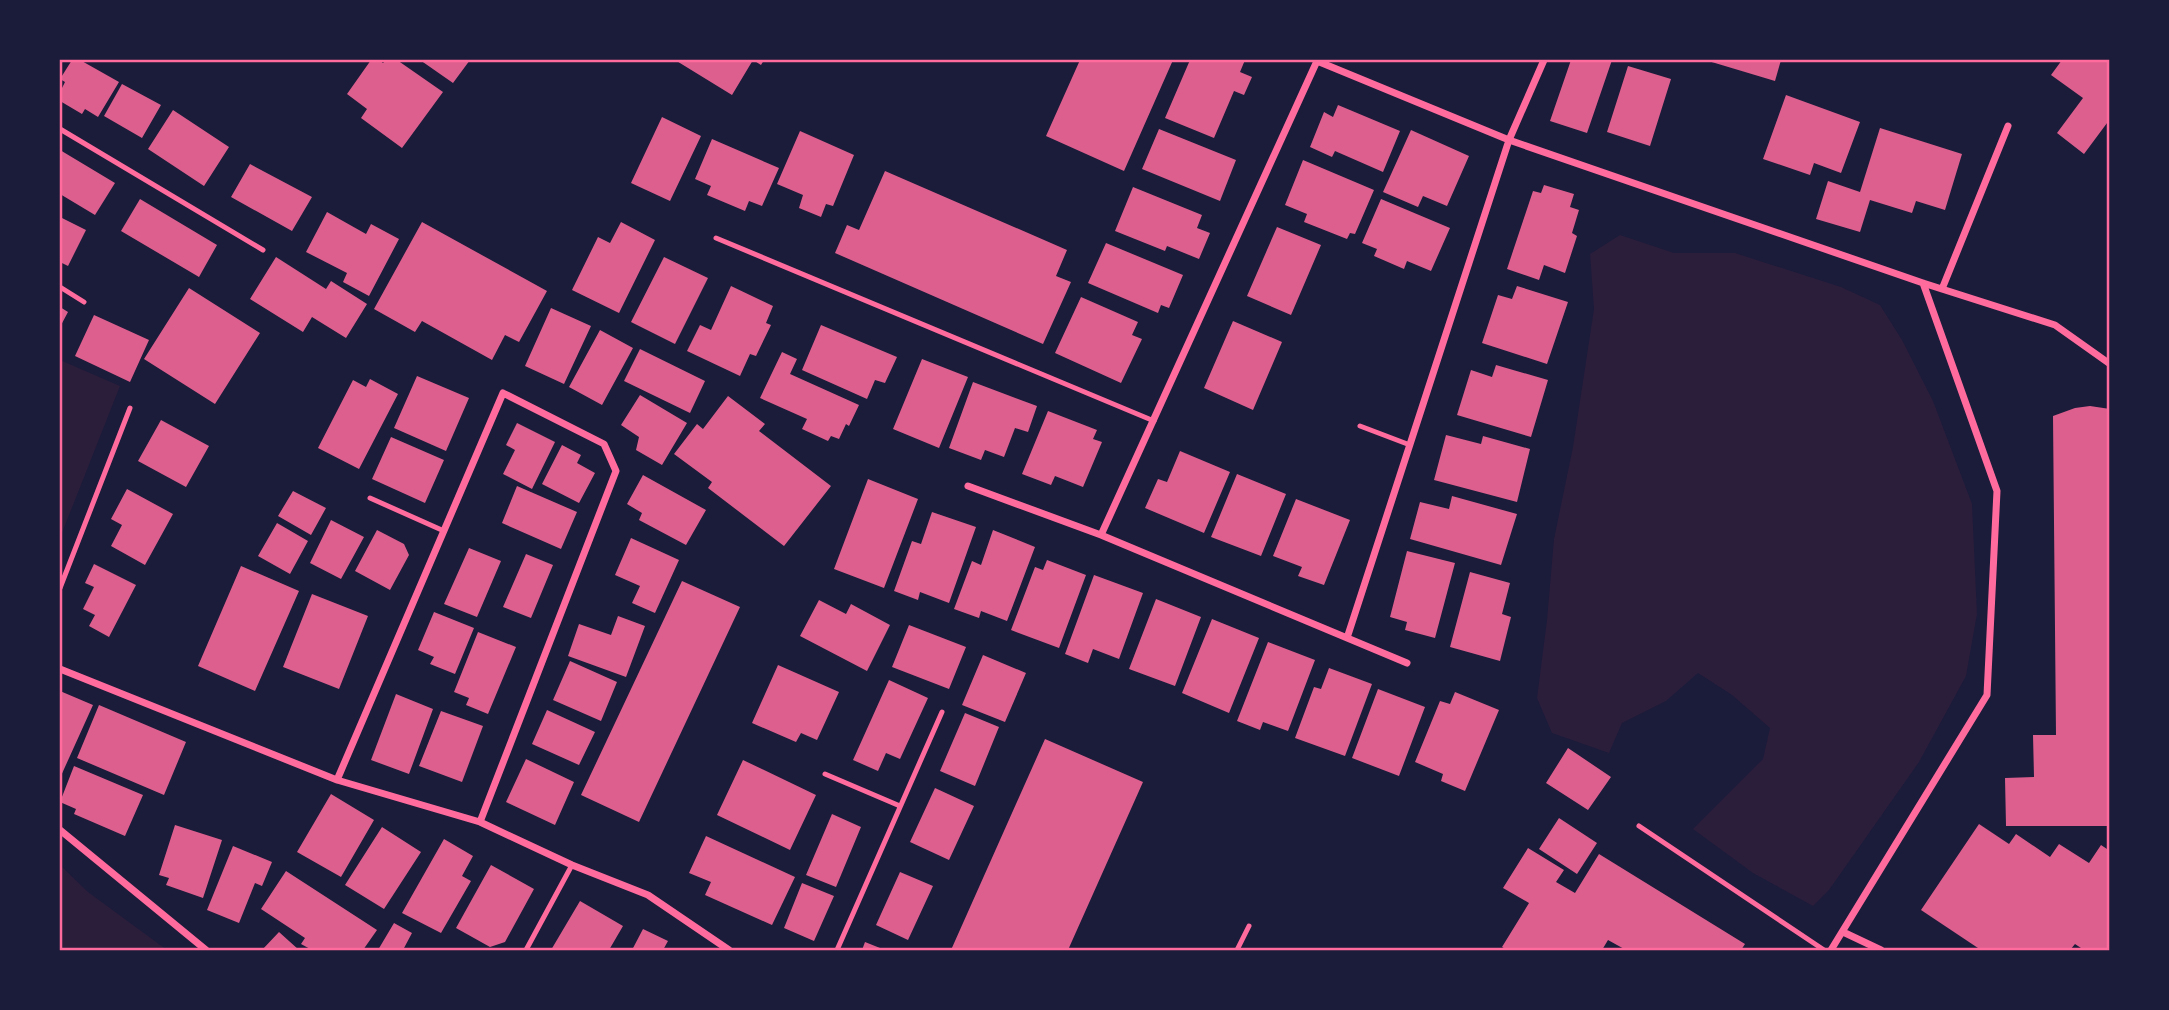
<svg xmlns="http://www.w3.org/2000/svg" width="2169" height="1010" font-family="Poppins,sans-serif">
<rect width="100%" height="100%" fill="#1b1b3a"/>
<!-- green -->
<path fill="#2a1e3b" d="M1620,235L1674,253H1735L1841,287L1880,305L1902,340L1933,401L1972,504L1977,614L1966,676L1919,762L1829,890L1813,906L1753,873L1693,829L1763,759L1770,728L1732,695L1698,673L1666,701L1622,723L1609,753L1552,733L1537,698L1547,620L1554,539L1573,447L1594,309L1590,254Z
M60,360L120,386L60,538Z
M60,865L88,892L167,950H60Z"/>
<!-- building -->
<path fill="#dd5f8e" d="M72,60H80L119,82L98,117L85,109L82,114L60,101V92L65,82L60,79Z
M371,60H379L383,63L386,60H397L443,92L402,148L361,118L367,109L347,94Z
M420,60H470L453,83Z
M675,60H764L761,65L753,60L732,95Z
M1080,60H1173L1124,171L1046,136Z
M1190,60H1245L1240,72L1252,77L1244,95L1234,91L1214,138L1165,118Z
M1571,60H1612L1587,133L1550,121Z
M1705,60H1781L1775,81Z
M2062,60H2110V119L2084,154L2057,133L2083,98L2051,75Z
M1628,66L1671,79L1650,146L1607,132Z
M122,84L161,105L142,138L104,116Z
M1786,95L1860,122L1841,173L1814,163L1810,175L1763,159Z
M1338,105L1400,131L1383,172L1335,151L1332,157L1310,147L1324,112L1333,117Z
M173,110L229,147L204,186L148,149Z
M662,117L701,136L670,201L631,183Z
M1880,128L1962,154L1945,210L1916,201L1912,213L1870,200L1860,232L1816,219L1828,181L1860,192Z
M1159,129L1236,160L1220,201L1142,169Z
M1411,130L1469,156L1447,206L1423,196L1418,207L1383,192Z
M800,131L854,155L833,206L826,204L821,217L799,208L803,195L777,184Z
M712,139L779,168L762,206L749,201L745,211L707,195L711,186L695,179Z
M60,150L115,183L95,215L60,194Z
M1303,160L1374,190L1355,234L1350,233L1347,239L1304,222L1307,214L1285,205Z
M250,164L312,197L292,231L231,197Z
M885,171L1067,250L1056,276L1071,282L1043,344L835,253L847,225L859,230Z
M1544,185L1574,194L1570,207L1579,210L1572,233L1577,236L1565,273L1544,265L1539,280L1507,269L1533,191L1541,193Z
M1133,187L1202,215L1197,228L1210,233L1199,259L1167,246L1165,251L1115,231Z
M140,199L217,245L199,277L121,231Z
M1381,199L1450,228L1431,271L1407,261L1404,269L1374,256L1377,249L1362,243Z
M327,212L366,234L371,224L399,239L369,296L343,282L347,273L306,252Z
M60,217L86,230L68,266L60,262Z
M422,222L547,291L519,342L505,335L492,360L422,321L415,332L374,309Z
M621,222L655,240L619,313L572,290L598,237L610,243Z
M1277,227L1321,245L1291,315L1247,296Z
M1106,243L1183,275L1169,308L1161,305L1158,313L1088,283Z
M276,257L326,289L331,281L367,304L346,338L312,317L303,332L250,299Z
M664,257L708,278L675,344L631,322Z
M731,286L773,306L766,323L771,325L756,356L750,354L740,376L687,351L700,325L711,330Z
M1517,286L1568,302L1547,364L1482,343L1498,295L1512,299Z
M189,288L260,333L215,404L144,359Z
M1081,297L1138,322L1132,335L1142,339L1121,383L1055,353Z
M60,307L68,312L60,327Z
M551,308L591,326L564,384L525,366Z
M94,315L149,340L130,382L75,356Z
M1233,321L1282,342L1253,410L1204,388Z
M821,325L897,357L885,383L875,380L867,399L802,370Z
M600,330L633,348L602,405L569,387Z
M640,349L705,381L690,413L624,381Z
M782,352L797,359L790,374L859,405L849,426L846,424L839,439L831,436L828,441L802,429L807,419L760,398Z
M922,359L968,377L939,448L893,429Z
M1496,365L1548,380L1531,437L1457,415L1471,370L1492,377Z
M417,376L469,398L446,451L394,428Z
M370,379L398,394L359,469L318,448L353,380L366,387Z
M973,382L1037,406L1028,432L1015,428L1004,457L985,450L981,460L949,448Z
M640,395L687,423L662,465L636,450L639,437L621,425Z
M728,396L765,424L759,431L831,486L784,546L708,488L712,482L674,454L697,424L703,429Z
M2090,406L2110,409V826H2006L2005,778L2034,777L2033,735H2056L2053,416L2075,408Z
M1048,411L1097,430L1093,439L1102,442L1083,487L1055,476L1051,485L1022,474Z
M161,420L209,446L186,487L138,461Z
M517,423L555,442L532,489L503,474L515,450L506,445Z
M1446,435L1481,444L1483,436L1530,449L1517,502L1434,480Z
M391,437L444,460L425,503L372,479Z
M562,445L581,455L577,463L595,473L579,503L542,484Z
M1180,451L1230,472L1204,533L1145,508L1158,479L1167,482Z
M1237,474L1286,494L1261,556L1211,537Z
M643,475L706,510L686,545L639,520L642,513L627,504Z
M868,479L918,499L884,588L834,569Z
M517,486L577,512L561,549L502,523Z
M127,489L173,514L145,565L111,546L122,525L111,519Z
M293,491L326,508L311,535L278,516Z
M1452,496L1517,514L1501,565L1410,539L1420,502L1449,509Z
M1296,499L1350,520L1324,585L1298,576L1302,567L1273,556Z
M932,512L976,527L949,603L920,592L918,600L894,591L912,541L921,544Z
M331,520L364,537L341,579L310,563Z
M277,523L308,541L290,574L258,556Z
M377,530L404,544L409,555L390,590L355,571Z
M993,530L1035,547L1007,621L981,611L979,618L954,609L972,561L981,565Z
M631,538L679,560L655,613L632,603L640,586L615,575Z
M469,548L501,561L477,617L444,604Z
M1407,551L1455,563L1435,638L1405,630L1407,622L1390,617Z
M526,554L553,565L531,618L503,607Z
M1047,560L1086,575L1059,648L1011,630L1035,567L1043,570Z
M94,564L136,585L109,637L89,626L95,615L83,609L94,587L85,583Z
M241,566L299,591L255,691L198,666Z
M1470,572L1510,583L1502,614L1511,617L1500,661L1450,647Z
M1094,575L1143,593L1119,659L1093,649L1088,663L1065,654Z
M682,581L740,607L639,822L581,795Z
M312,594L368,616L339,689L283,667Z
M1156,599L1201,617L1175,686L1129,669Z
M819,600L846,614L851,604L890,625L867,671L800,636Z
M434,612L474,628L455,674L430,664L434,657L418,650Z
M618,616L645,626L626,677L568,656L579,624L611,635Z
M1212,619L1259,638L1229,713L1182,693Z
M909,625L966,647L949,689L892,667Z
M478,632L516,647L488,714L466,705L469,698L454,692Z
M1268,642L1315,660L1288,731L1263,722L1260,730L1237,721Z
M983,655L1026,673L1005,722L962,705Z
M570,661L617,682L601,721L553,700Z
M778,665L839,692L817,740L801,733L796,742L752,723Z
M1329,668L1372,684L1345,756L1295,738L1314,687L1321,689Z
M889,680L928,698L900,759L886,753L878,771L853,760Z
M1378,689L1425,707L1399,776L1352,758Z
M60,691L93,705L60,778Z
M1455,692L1499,710L1465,791L1441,781L1443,774L1415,762L1440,701L1450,704Z
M396,694L433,709L409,774L371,760Z
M99,705L186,742L164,795L77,758Z
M547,710L595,732L579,765L532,744Z
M441,711L483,726L462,782L419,766Z
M965,713L999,727L975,786L940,771Z
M1045,739L1143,782L1068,950H951Z
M1568,748L1611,777L1588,810L1546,783Z
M526,759L574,782L555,825L506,802Z
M743,760L816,795L790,850L717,815Z
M74,766L143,795L125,836L74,814L76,809L60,802Z
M935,788L974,806L949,860L910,842Z
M331,794L374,820L341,877L297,852Z
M832,814L861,827L836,887L806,875Z
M1559,818L1597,843L1577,874L1539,849Z
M1979,824L2009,844L2016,834L2050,857L2059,844L2089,863L2101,845L2110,851V950H2084L2075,944L2070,950H1981L1921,910Z
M175,825L222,840L203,898L166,885L169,878L159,875Z
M382,827L421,852L384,909L345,885Z
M706,836L795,877L772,925L705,895L711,882L689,873Z
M444,839L473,856L462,876L471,881L441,933L402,913Z
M233,846L272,862L262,886L255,883L239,923L207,910Z
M1528,848L1564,870L1556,882L1575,893L1599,854L1745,944L1741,950H1626L1608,940L1602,950H1507L1502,947L1529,903L1503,888Z
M491,865L534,889L505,942L490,947L456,928Z
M286,871L377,930L363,950H312L301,944L305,938L261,909Z
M900,872L933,886L908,940L876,925Z
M802,883L834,896L814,941L784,928Z
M580,901L623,926L609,950H551Z
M394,923L412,933L404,948L408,950H378Z
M643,929L668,941L663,950H632Z
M279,932L299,950H262Z
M865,942L885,950H862Z"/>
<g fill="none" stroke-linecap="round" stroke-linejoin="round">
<!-- service -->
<path stroke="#ff6b9d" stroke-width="5" d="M60,129L263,250
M716,238L1154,421
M60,287L84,302
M1360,426L1410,445
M370,498L444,531
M60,588L130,408
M825,774L900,806
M1639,826L1824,950
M526,950L572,865
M837,950L942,712
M1237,950L1249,926"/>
<!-- minor -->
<path stroke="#ff6b9d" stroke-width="7" d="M1544,60L1509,140L1923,283L2055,325L2110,364
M1942,289L2008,126
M968,486L1101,535L1407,663
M1101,535L1317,61L1509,140L1347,638
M60,669L337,780L480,822L572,865L648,895L729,950
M337,780L503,393L604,444L616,471L480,822
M60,830L206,950
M1843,932L1881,950
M1831,950L1987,695L1997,491L1923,283"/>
</g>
<!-- border -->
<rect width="2169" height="1010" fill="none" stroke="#1b1b3a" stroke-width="122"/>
<rect x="61" y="61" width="2047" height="888" fill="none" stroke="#ff6b9d" stroke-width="2.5"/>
</svg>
